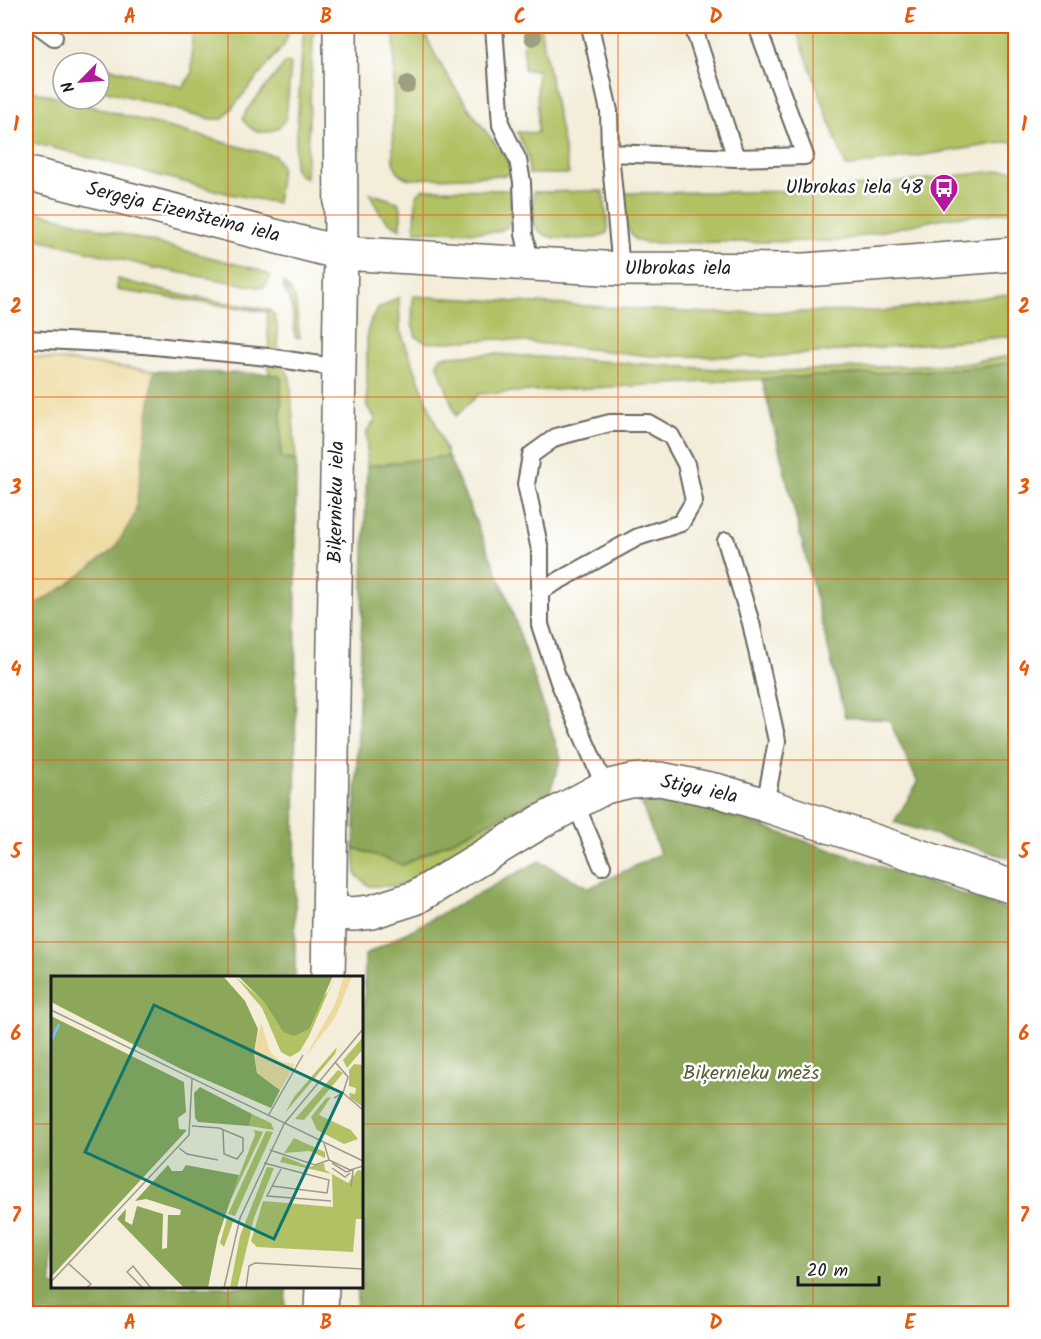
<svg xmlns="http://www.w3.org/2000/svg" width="1041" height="1339" font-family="Kalam,sans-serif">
<rect width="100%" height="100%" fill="#fff"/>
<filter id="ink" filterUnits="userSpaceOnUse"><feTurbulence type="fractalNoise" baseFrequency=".0167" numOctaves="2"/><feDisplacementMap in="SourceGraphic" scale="12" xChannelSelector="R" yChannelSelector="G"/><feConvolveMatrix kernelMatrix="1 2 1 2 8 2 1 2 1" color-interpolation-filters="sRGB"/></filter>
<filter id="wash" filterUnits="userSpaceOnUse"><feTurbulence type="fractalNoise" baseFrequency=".008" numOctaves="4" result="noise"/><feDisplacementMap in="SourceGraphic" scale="24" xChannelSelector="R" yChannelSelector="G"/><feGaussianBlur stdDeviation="1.35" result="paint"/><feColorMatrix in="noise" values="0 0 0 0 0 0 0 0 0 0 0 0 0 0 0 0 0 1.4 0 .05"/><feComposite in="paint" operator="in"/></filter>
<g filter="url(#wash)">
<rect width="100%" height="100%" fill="#f3edd9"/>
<!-- green -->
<path fill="#b1c164" stroke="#666e40" stroke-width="1.5" d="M193,26H288V35L284,45L223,119H212L99,89V65L183,87L192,74Z
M304,26H314L306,178L299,175L294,167Z
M394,26H424C428,55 485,132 506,157L510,166L511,175L411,179C400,177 397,171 393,162Z
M523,26H540L569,174H529L528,156L517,132L538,133L537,70H524Z
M795,26H1015V141L846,167Z
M288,62L291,64L286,118C278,136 250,137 243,118L246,111L285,63Z
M26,89L275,156L281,167L277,203L230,194L26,141Z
M1015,169V211L944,218L838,241L645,243L635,240L626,226L623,193L820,191Z
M423,189L512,190L511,216L507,227L497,232L415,231L416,195Z
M603,191L608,227L607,233L597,238C580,238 549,243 537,229C531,221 534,202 533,192Z
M370,193L398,202L401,208V229C382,220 378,212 370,193Z
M26,209L259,270L271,276L264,287H257L155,268L26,236Z
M117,279L181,295L269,310L274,314L277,325L279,352L269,351L267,312L117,290Z
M284,283L295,297L300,338L295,337C294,319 293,303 283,287Z
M1008,294L1015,322V336L768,357L651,356L500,339L428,343L416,337L412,324L413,296L707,313L883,311Z
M399,297L400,330L448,456L367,466V431L376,420L367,406V333L371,320L378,309Z
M496,354L761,372L970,363L1016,355L1015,362L976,368L479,394L456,416L437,363L442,356Z
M268,364L285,367L290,378L296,460L281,459V377L269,374Z
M550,792L533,812L419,879L396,886H369L356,875L354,848L403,865Z"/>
<!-- forest -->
<path fill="#8ca75a" stroke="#54623b" stroke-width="1.5" d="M1015,362H1016L1015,860L894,822L918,783L889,720L845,717L762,379L976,368Z
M154,371L269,374L281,377V459L296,460L295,977L52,978V1286L286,1287L285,1313H26V610L66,586L115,548L135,514Z
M448,456L507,596L561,759L550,792L403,865L354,848L367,466Z
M669,795L1015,912V1313L356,1314L357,1287L362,1286V1101L365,955L539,861L589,888L660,854L642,805Z"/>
<!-- sand -->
<path fill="#eeda9e" stroke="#857b5d" stroke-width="1.5" d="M26,356L154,371L135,514L115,548L66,586L26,610Z"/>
</g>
<g filter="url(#ink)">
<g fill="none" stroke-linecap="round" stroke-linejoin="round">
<!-- lane casing -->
<g stroke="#67655e" stroke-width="20">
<path id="lane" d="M39,26L54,37
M494,26L501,125L518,160L522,182L524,234L531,265
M590,26L609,111L610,153L621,269
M693,26L736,158
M610,153L736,158L805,156L757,26
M26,339L144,345L268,357L339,368
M726,541L751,623L777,741L765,805
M540,591L638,537L681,523L694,501L686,464L671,436L648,423H610L556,437L531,455L526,484L540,550V625L559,682L605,787
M575,803L602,866"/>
</g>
<!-- street casing -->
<g stroke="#67655e" stroke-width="36">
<path id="street" d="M330,912L353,914L371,912L415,898L542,821L605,787L631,781L660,779L719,791L765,805L1016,888"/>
</g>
<!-- secondary casing -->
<g stroke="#67655e" stroke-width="36">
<path id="secondary" d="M26,173L341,253L621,269L805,270L1016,254
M328,978L341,253L340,26
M321,1314L322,1286"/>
</g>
<!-- lane -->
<use href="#lane" stroke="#fff" stroke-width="16"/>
<!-- street -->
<use href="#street" stroke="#fff" stroke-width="33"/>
<!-- secondary -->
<use href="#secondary" stroke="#fff" stroke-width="33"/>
</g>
<!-- trees -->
<g fill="#9e9e81">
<circle cx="533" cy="37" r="9"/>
<circle cx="407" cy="85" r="9"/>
</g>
</g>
<!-- grid -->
<path fill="none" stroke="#e8590c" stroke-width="1.5" stroke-opacity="0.55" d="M228,26V978M423,26V1314M618,26V1314M813,26V1314M26,215H1016M26,397H1016M26,579H1016M26,760H1016M26,942H1016M26,1124H52M362,1124H1016M228,1286V1314"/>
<!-- icons -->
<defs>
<g id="bus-pin" transform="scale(1.5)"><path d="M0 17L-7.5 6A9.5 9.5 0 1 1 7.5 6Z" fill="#b5179e" stroke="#fff"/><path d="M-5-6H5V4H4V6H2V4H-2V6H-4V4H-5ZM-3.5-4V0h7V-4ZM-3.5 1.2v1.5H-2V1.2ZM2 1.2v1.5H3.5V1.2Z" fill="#fff"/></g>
</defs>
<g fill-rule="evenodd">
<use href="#bus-pin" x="944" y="188"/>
</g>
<g text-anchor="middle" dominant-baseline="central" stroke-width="5" stroke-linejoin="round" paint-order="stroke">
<!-- poi labels -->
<g font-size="20" fill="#1c1c1c" stroke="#fff" text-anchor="end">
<text x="923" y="188">Ulbrokas iela 48</text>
</g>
<!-- street labels -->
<g font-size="20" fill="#1c1c1c" stroke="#fff">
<text transform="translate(183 213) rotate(14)">Sergeja Eizenšteina iela</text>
<text x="678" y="269">Ulbrokas iela</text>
<text transform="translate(337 502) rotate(-89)">Biķernieku iela</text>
<text transform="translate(699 790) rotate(12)">Stigu iela</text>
</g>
<!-- park labels -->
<g font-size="20" fill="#585e39" stroke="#fff">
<text x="751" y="1074">Biķernieku mežs</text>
</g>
</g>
<!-- overview -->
<g transform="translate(51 976)">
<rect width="312" height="312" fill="#f3edd9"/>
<path d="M184,0L213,26L232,56L278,15L284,0L258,60L249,75L239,81L230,76L211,32ZM312,61V73L296,92L292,84ZM286,71L284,78L234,137L243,121ZM303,88L312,89V131L299,122L298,117L304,118L305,112L298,110V94ZM287,94L292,97L253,144L244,143ZM280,121L268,139L300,154L307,163L293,168L266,154L260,141L275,122ZM201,138L220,147L223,154L198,150ZM203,154L212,156L173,238L204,159ZM215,155L222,156L184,240L177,238ZM243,162L274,176V182L259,175L233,177ZM232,180L258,191L273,187L274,194L297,207L307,194L312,195V243H305L302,276L206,271L200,265L212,225L282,231L281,198L229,186ZM216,191L223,192L203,242L186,312H179L189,260ZM176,242L183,243L173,271L169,267Z" fill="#b1c164"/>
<path d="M0,0H172L194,25L207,53L203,77L206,97L229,114L220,132L130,93L0,26ZM187,0H282L258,53L243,60L232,56L213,26ZM0,40L133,106L135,136L127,142L128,153L136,154L0,301ZM149,111L201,138L198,150L147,146L144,142L143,117ZM117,189L121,195H131L135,189L188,199L167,261L157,312H133L66,243L75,233L74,245L81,249L86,230L112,238L111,273L116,272L117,239H129L130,234L95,223L84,225Z" fill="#8ca75a"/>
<path d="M293,0H301L285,40L255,80L284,28ZM210,46L219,76L229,85L244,88L229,114L206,97L203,77Z" fill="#eeda9e"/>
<path fill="none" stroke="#6dc3ea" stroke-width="3" d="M0,65L8,48"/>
<path fill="none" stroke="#9d998d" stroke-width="1.5" d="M0,34L312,185M292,117L312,134M283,122L292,117L297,101L284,86M217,140L252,79M233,148L312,53M141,150L168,152L192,162V175L186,183L173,178L172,154M273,167L278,184L299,194L312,190M128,172L136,178L167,184M219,174L264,189L278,184M213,187L278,204L276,217L221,210M281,187L295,196L302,194L300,211M281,192L294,201L299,197M230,193L216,220L280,225M18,288L40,308L35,312M0,306L138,159L141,103M92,312L76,296L82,290L100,312M173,312L189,242L233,148M195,312L198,290L204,287L312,293"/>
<path fill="#0f766e" fill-opacity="0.15" stroke="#0f766e" stroke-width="3" d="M103,29L291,117L223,263L34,176Z"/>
<rect width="312" height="312" fill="none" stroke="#1c1c1c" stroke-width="3"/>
</g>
<!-- margin -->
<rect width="1041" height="1339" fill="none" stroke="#fff" stroke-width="66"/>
<!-- north arrow -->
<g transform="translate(81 81) rotate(245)"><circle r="28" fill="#ffffff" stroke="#a4a4a4" stroke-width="1.5"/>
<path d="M0-4.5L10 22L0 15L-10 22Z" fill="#b5179e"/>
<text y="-9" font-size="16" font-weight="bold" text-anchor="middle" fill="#1c1c1c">N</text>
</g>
<!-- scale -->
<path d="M798 1276v9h81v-9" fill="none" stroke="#1c1c1c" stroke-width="3"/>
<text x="807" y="1276" font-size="18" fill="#1c1c1c" stroke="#ffffff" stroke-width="4.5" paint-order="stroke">20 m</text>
<rect x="33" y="33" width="975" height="1273" fill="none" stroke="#e8590c" stroke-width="2"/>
<g font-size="20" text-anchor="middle" font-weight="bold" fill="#e8590c">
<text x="130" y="23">A</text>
<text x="326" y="23">B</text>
<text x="520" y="23">C</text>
<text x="716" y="23">D</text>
<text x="910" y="23">E</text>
<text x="16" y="131">1</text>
<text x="1024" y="131">1</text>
<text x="16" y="313">2</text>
<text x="1024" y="313">2</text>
<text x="16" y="494">3</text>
<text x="1024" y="494">3</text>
<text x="16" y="676">4</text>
<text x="1024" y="676">4</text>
<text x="16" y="858">5</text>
<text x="1024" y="858">5</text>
<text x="16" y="1040">6</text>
<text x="1024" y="1040">6</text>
<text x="16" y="1222">7</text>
<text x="1024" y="1222">7</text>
<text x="130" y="1329">A</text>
<text x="326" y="1329">B</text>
<text x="520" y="1329">C</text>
<text x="716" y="1329">D</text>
<text x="910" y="1329">E</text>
</g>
</svg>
